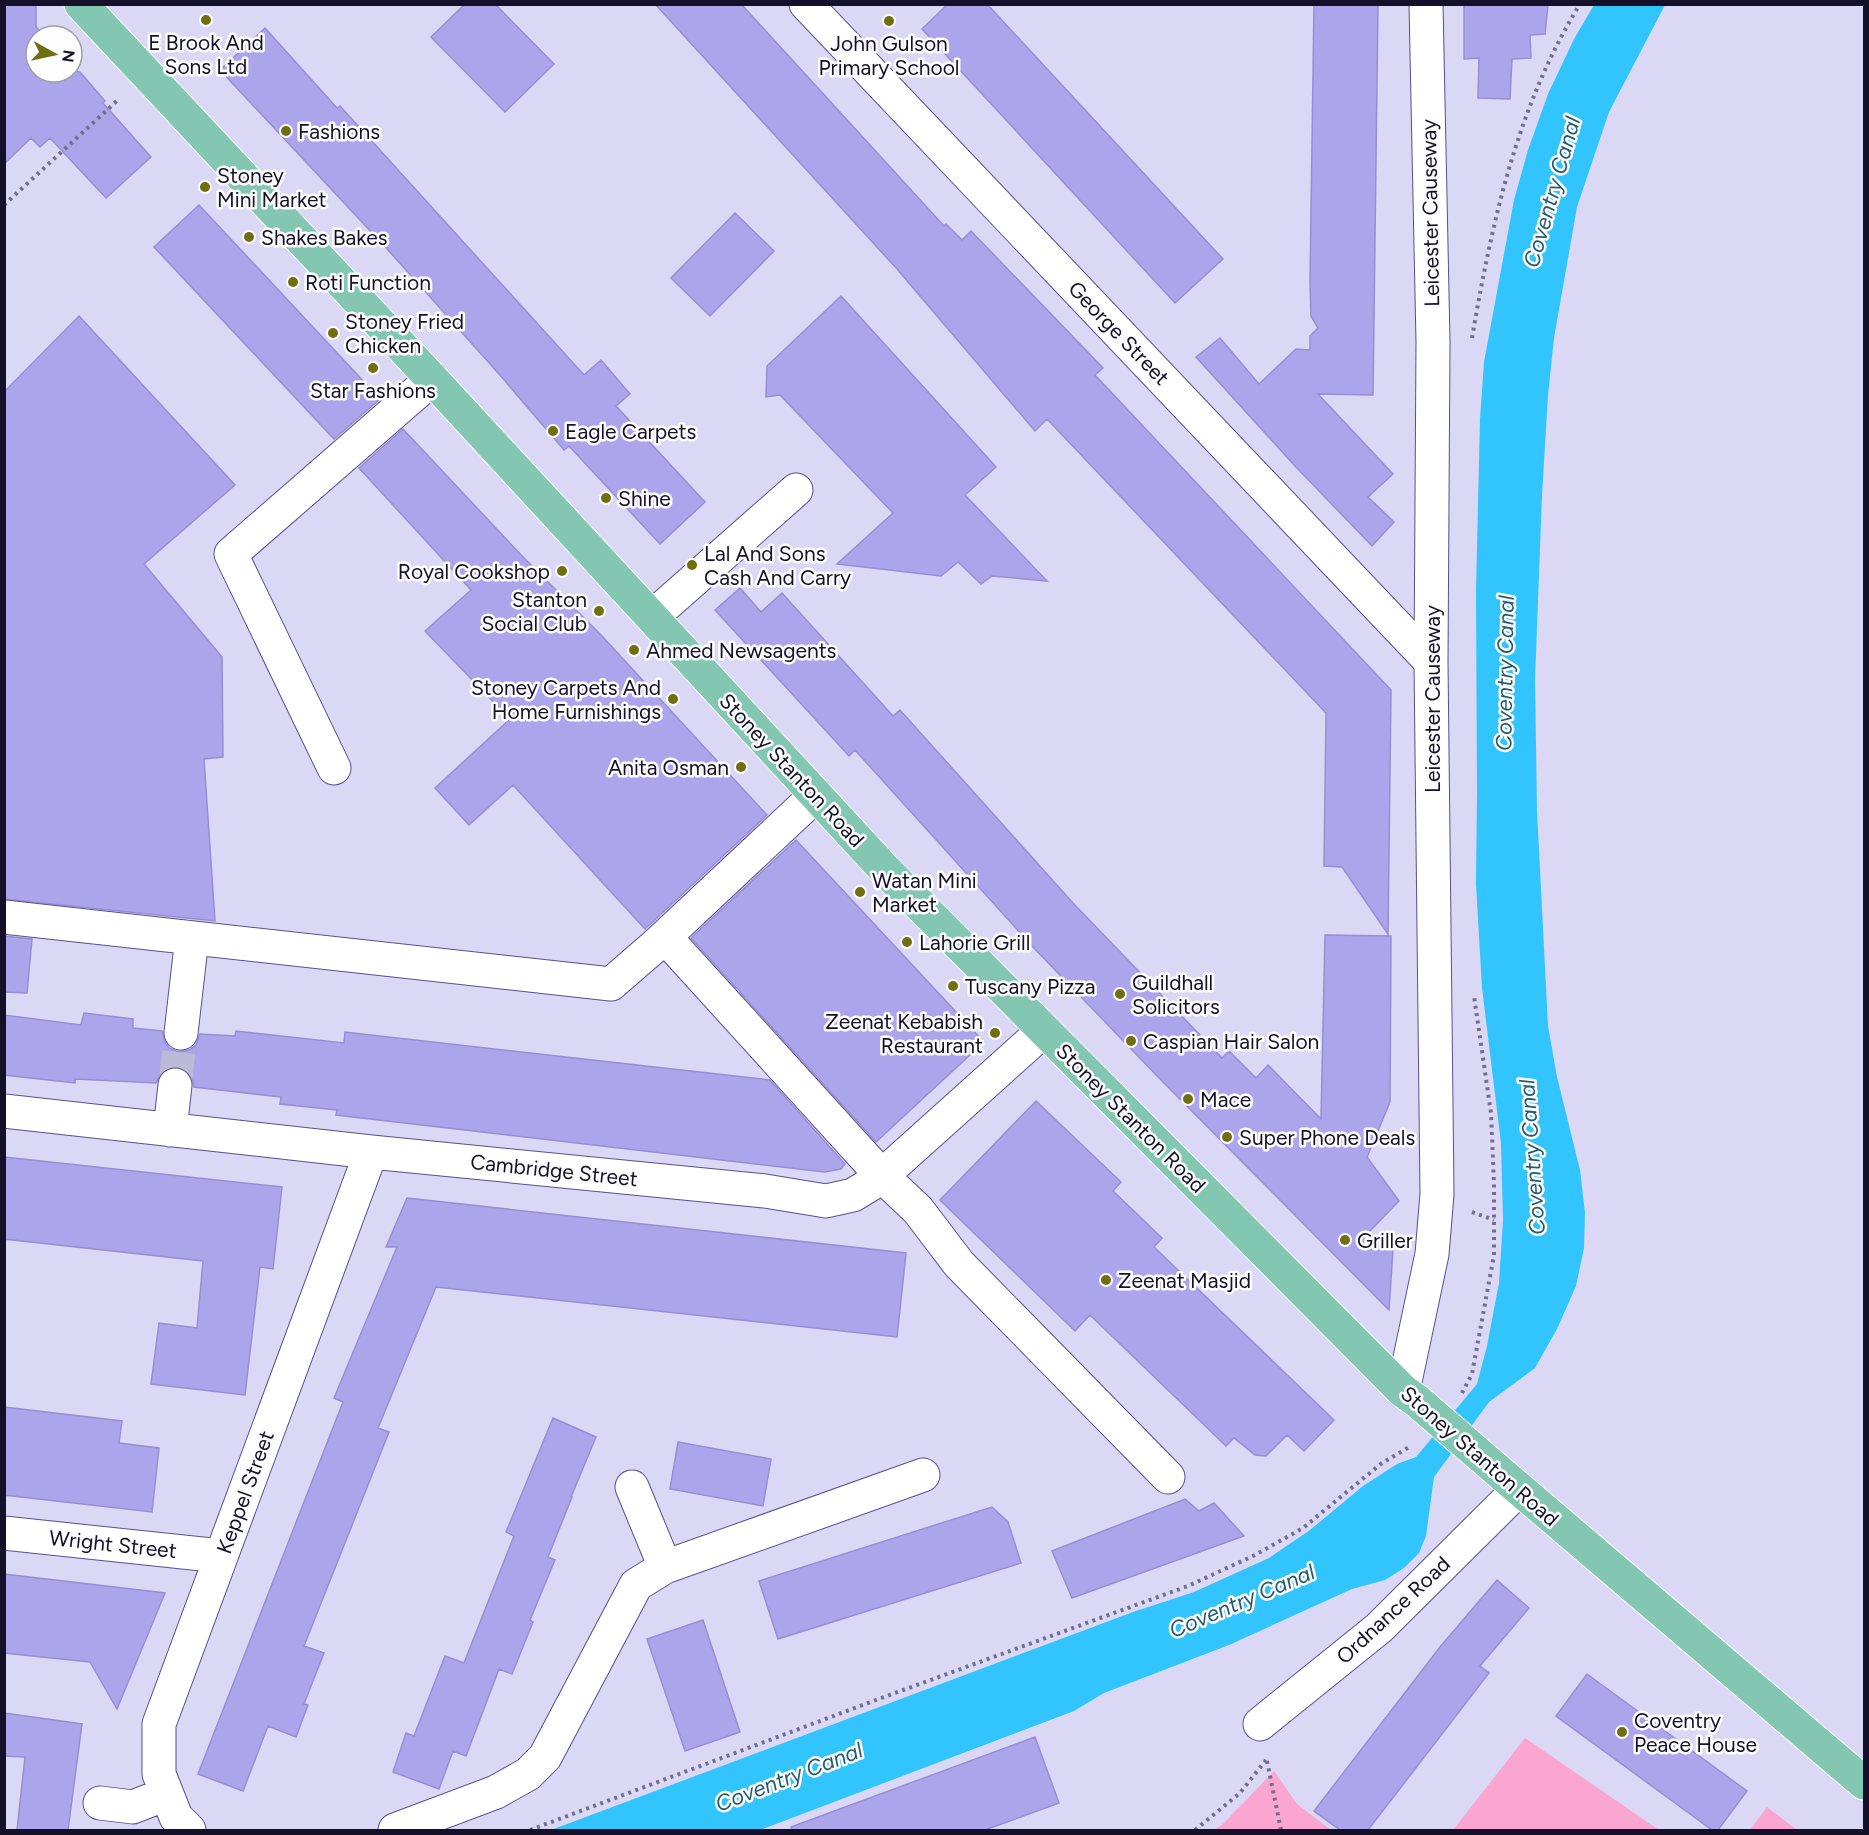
<svg xmlns="http://www.w3.org/2000/svg" width="1869" height="1835" font-family="Figtree,sans-serif">
<rect width="100%" height="100%" fill="#dad8f5"/>
<!-- green -->
<path fill="#fba6d0" d="M1525,1738L1659,1830H1453Z
M1274,1771L1297,1804L1331,1830H1214L1222,1825Z
M1767,1807L1797,1830H1750Z"/>
<!-- water -->
<path fill="#32c5fd" d="M1594,5H1665L1609,112L1577,207L1554,338L1548,395L1542,495L1535,680L1537,811L1548,1026L1557,1077L1580,1170L1585,1213L1584,1248L1576,1286L1557,1329L1535,1368L1489,1402L1434,1477L1426,1536L1419,1553L1404,1568L1385,1580L1352,1589L1229,1645L1104,1693L1074,1711L760,1830H551L1133,1612L1194,1592L1269,1558L1310,1530L1363,1486L1397,1464L1416,1457L1477,1384L1487,1346L1499,1283L1503,1220L1501,1143L1482,988L1476,884L1477,793L1476,591L1480,419L1484,362L1514,200L1528,150L1548,94L1574,39Z"/>
<!-- building -->
<path fill="#ada5ec" stroke="#978ed3" stroke-width="1.5" d="M4,4H36V27L45,36H36V72H72V66L78,72H80L105,101L103,103L151,157L106,198L50,138L40,147L31,138L4,164Z
M465,4H495L554,64L505,112L431,37Z
M655,4H741L944,226L946,224L962,240L971,231L1103,368L1095,375L1391,690L1388,934L1342,867L1324,866L1326,713L1047,419L1035,431L897,269Z
M948,4H987L1223,259L1175,303L922,29Z
M1314,4H1378L1373,395L1318,394L1393,474L1368,497L1394,522L1372,546L1295,466L1196,357L1220,338L1259,384L1296,349L1310,350V336L1318,328L1311,316L1310,282Z
M1464,4H1548L1545,34L1530,35L1531,58L1512,59L1510,99L1478,98L1479,58L1464,59Z
M265,28L337,108L340,106L584,375L601,360L630,394L616,406L705,502L660,544L569,446L564,450L499,374L389,251L220,70Z
M199,205L380,399L334,439L154,247Z
M735,213L774,251L710,316L671,278Z
M841,296L996,467L965,495L1047,581L992,576L981,584L958,562L941,576L837,564L893,513L780,395L766,397L767,366Z
M79,316L235,485L144,564L222,657L223,757L204,759L215,921L4,899V392Z
M403,429L522,556L601,635L767,815L645,929L513,785L469,825L435,788L510,719L425,631L471,590L359,468Z
M740,588L761,612L782,593L893,716L900,710L1073,903L1222,1058L1229,1051L1256,1078L1268,1065L1321,1119L1325,935L1391,936L1390,1102L1367,1157L1399,1201L1369,1232L1393,1249L1389,1310L1161,1080L1032,946L855,750L849,756L715,610Z
M796,840L984,1042L876,1142L691,938Z
M4,936L32,939L27,993L4,992Z
M84,1013L133,1019V1028L162,1031L164,1040L169,1048L179,1052L189,1050L196,1045L200,1034L235,1036L236,1031L344,1043L345,1032L770,1080L845,1164L841,1169L825,1172L336,1115L337,1110L280,1104L281,1097L194,1087L192,1077L187,1070L178,1066L167,1068L160,1074L156,1083L75,1079V1083L4,1075V1015L81,1025Z
M1036,1101L1121,1182L1113,1191L1162,1238L1154,1247L1334,1420L1304,1451L1287,1435L1266,1456L1255,1455L1234,1438L1226,1446L1090,1315L1075,1331L940,1200Z
M4,1157L282,1187L273,1269L260,1267L245,1395L151,1384L159,1323L197,1328L203,1261L4,1239Z
M407,1198L906,1253L897,1337L436,1287L378,1428L389,1432L304,1646L324,1653L304,1704L308,1705L296,1737L268,1726L243,1791L198,1774L343,1402L334,1398L397,1247H386Z
M4,1407L122,1421L119,1443L159,1448L152,1512L4,1495Z
M553,1418L596,1437L571,1497H572L548,1557L555,1560L530,1620L533,1622L512,1674L499,1669L466,1756L453,1751L439,1789L393,1772L406,1733L414,1736L445,1656L464,1663L514,1536L506,1532Z
M678,1442L771,1459L763,1506L670,1489Z
M1185,1499L1199,1511L1214,1503L1244,1536L1072,1598L1052,1551Z
M992,1507L1008,1522L1021,1563L778,1639L759,1581Z
M4,1574L165,1593L117,1709L90,1662L4,1653Z
M1497,1580L1529,1608L1480,1666L1489,1673L1368,1830H1340L1314,1811L1440,1647Z
M703,1620L740,1732L685,1751L647,1639Z
M1587,1674L1747,1791L1718,1830H1712L1556,1716Z
M4,1713L82,1724L68,1830H17L25,1757L4,1756Z
M1035,1737L1059,1803L985,1830H792L791,1827Z"/>
<g fill="none" stroke-linecap="round" stroke-linejoin="round">
<!-- minor-tunnel -->
<path stroke="#bcbad6" stroke-width="33" stroke-dasharray="33 16" stroke-linecap="butt" d="M175,1085L181,1033"/>
<!-- minor casing -->
<g stroke="#594f8f" stroke-width="35">
<path id="minor" d="M806,4L1431,662
M652,617L796,490
M334,768L231,554L432,379
M4,917L611,984L656,945L816,795
M665,937L882,1176L918,1210L959,1264L1168,1477
M181,1033L190,955
M4,1111L371,1152L765,1191L826,1201L853,1195L876,1181L1043,1031
M170,1130L175,1085
M1403,1391L1432,1254L1437,1194L1431,662L1433,342L1426,4
M632,1487L665,1567
M4,1533L221,1556
M1260,1724L1379,1628L1519,1489
M100,1803L133,1807L166,1794
M189,1830L176,1817L159,1774V1724L371,1152
M395,1830L496,1792L528,1774L545,1757L636,1585L665,1567L923,1475"/>
</g>
<!-- major casing -->
<g stroke="#fff" stroke-width="35">
<path id="major" d="M81,4L432,379L887,872L1403,1391L1417,1401
M1504,1476L1864,1783"/>
</g>
<!-- path -->
<path stroke="#726f8a" stroke-width="4" stroke-dasharray="3 4.5" stroke-linecap="butt" d="M4,205L119,99
M1472,338C1492,222 1517,106 1580,4
M1472,1212L1494,1220
M1462,1393L1472,1374L1494,1255V1184L1491,1113L1474,996
M1267,1761L1281,1830
M530,1830L884,1697L1188,1586L1255,1555L1303,1528L1382,1463L1411,1446
M1195,1830L1240,1793L1266,1760"/>
<!-- minor -->
<use href="#minor" stroke="#fff" stroke-width="33"/>
<!-- major -->
<use href="#major" stroke="#83c7b3" stroke-width="33"/>
<!-- major-bridge casing -->
<g stroke="#fff" stroke-width="35" stroke-linecap="butt">
<path id="major-bridge" d="M1417,1401L1504,1476"/>
</g>
<!-- major-bridge -->
<use href="#major-bridge" stroke="#83c7b3" stroke-width="33"/>
</g>
<!-- markers -->
<g fill="#6f6e10" stroke="#fdfdfd" stroke-width="2">
<circle cx="206" cy="20" r="6"/>
<circle cx="889" cy="21" r="6"/>
<circle cx="286" cy="131" r="6"/>
<circle cx="205" cy="187" r="6"/>
<circle cx="249" cy="237" r="6"/>
<circle cx="293" cy="282" r="6"/>
<circle cx="333" cy="333" r="6"/>
<circle cx="373" cy="368" r="6"/>
<circle cx="553" cy="431" r="6"/>
<circle cx="606" cy="498" r="6"/>
<circle cx="692" cy="565" r="6"/>
<circle cx="562" cy="571" r="6"/>
<circle cx="599" cy="611" r="6"/>
<circle cx="634" cy="650" r="6"/>
<circle cx="673" cy="699" r="6"/>
<circle cx="741" cy="767" r="6"/>
<circle cx="860" cy="892" r="6"/>
<circle cx="907" cy="942" r="6"/>
<circle cx="953" cy="986" r="6"/>
<circle cx="1120" cy="994" r="6"/>
<circle cx="995" cy="1033" r="6"/>
<circle cx="1131" cy="1041" r="6"/>
<circle cx="1188" cy="1099" r="6"/>
<circle cx="1227" cy="1137" r="6"/>
<circle cx="1345" cy="1240" r="6"/>
<circle cx="1106" cy="1280" r="6"/>
<circle cx="1622" cy="1732" r="6"/>
</g>
<g text-anchor="middle" dominant-baseline="central" stroke-width="5" stroke-linejoin="round" paint-order="stroke">
<!-- poi labels -->
<g font-size="21" fill="#141029" stroke="#fdfdfd" text-anchor="start">
<text x="206" y="42" text-anchor="middle">E Brook And<tspan x="206" dy="24">Sons Ltd</tspan></text>
<text x="889" y="43" text-anchor="middle">John Gulson<tspan x="889" dy="24">Primary School</tspan></text>
<text x="298" y="131">Fashions</text>
<text x="217" y="175">Stoney<tspan x="217" dy="24">Mini Market</tspan></text>
<text x="261" y="237">Shakes Bakes</text>
<text x="305" y="282">Roti Function</text>
<text x="345" y="321">Stoney Fried<tspan x="345" dy="24">Chicken</tspan></text>
<text x="373" y="390" text-anchor="middle">Star Fashions</text>
<text x="565" y="431">Eagle Carpets</text>
<text x="618" y="498">Shine</text>
<text x="704" y="553">Lal And Sons<tspan x="704" dy="24">Cash And Carry</tspan></text>
<text x="550" y="571" text-anchor="end">Royal Cookshop</text>
<text x="587" y="599" text-anchor="end">Stanton<tspan x="587" dy="24">Social Club</tspan></text>
<text x="646" y="650">Ahmed Newsagents</text>
<text x="661" y="687" text-anchor="end">Stoney Carpets And<tspan x="661" dy="24">Home Furnishings</tspan></text>
<text x="729" y="767" text-anchor="end">Anita Osman</text>
<text x="872" y="880">Watan Mini<tspan x="872" dy="24">Market</tspan></text>
<text x="919" y="942">Lahorie Grill</text>
<text x="1132" y="982">Guildhall<tspan x="1132" dy="24">Solicitors</tspan></text>
<text x="965" y="986">Tuscany Pizza</text>
<text x="983" y="1021" text-anchor="end">Zeenat Kebabish<tspan x="983" dy="24">Restaurant</tspan></text>
<text x="1143" y="1041">Caspian Hair Salon</text>
<text x="1200" y="1099">Mace</text>
<text x="1239" y="1137">Super Phone Deals</text>
<text x="1357" y="1240">Griller</text>
<text x="1118" y="1280">Zeenat Masjid</text>
<text x="1634" y="1720">Coventry<tspan x="1634" dy="24">Peace House</tspan></text>
</g>
<!-- street labels -->
<g font-size="21" fill="#141029" stroke="#fdfdfd">
<text transform="translate(1430 213) rotate(-91)">Leicester Causeway</text>
<text transform="translate(1119 333) rotate(46)">George Street</text>
<text transform="translate(1432 699) rotate(-90)">Leicester Causeway</text>
<text transform="translate(792 770) rotate(47)">Stoney Stanton Road</text>
<text transform="translate(1131 1118) rotate(45)">Stoney Stanton Road</text>
<text transform="translate(554 1170) rotate(6)">Cambridge Street</text>
<text transform="translate(1480 1456) rotate(41)">Stoney Stanton Road</text>
<text transform="translate(245 1492) rotate(-70)">Keppel Street</text>
<text transform="translate(113 1544) rotate(6)">Wright Street</text>
<text transform="translate(1393 1610) rotate(-43)">Ordnance Road</text>
</g>
<!-- water labels -->
<g font-size="22" font-style="italic" fill="#255c73" stroke="#fdfdfd">
<text transform="translate(1552 192) rotate(-74)">Coventry Canal</text>
<text transform="translate(1505 673) rotate(-89)">Coventry Canal</text>
<text transform="translate(1532 1157) rotate(-94)">Coventry Canal</text>
<text transform="translate(1242 1601) rotate(-23)">Coventry Canal</text>
<text transform="translate(789 1777) rotate(-21)">Coventry Canal</text>
</g>
</g>
<!-- border -->
<rect width="1869" height="1835" fill="none" stroke="#141029" stroke-width="12"/>
<!-- north arrow -->
<g transform="translate(54 54) rotate(98)"><circle r="28" fill="#fdfdfd" stroke="#a09ea8" stroke-width="1.5"/>
<path d="M0-4.5L10 22L0 15L-10 22Z" fill="#6f6e10"/>
<text y="-9" font-size="16" font-weight="bold" text-anchor="middle" fill="#141029">N</text>
</g>
</svg>
